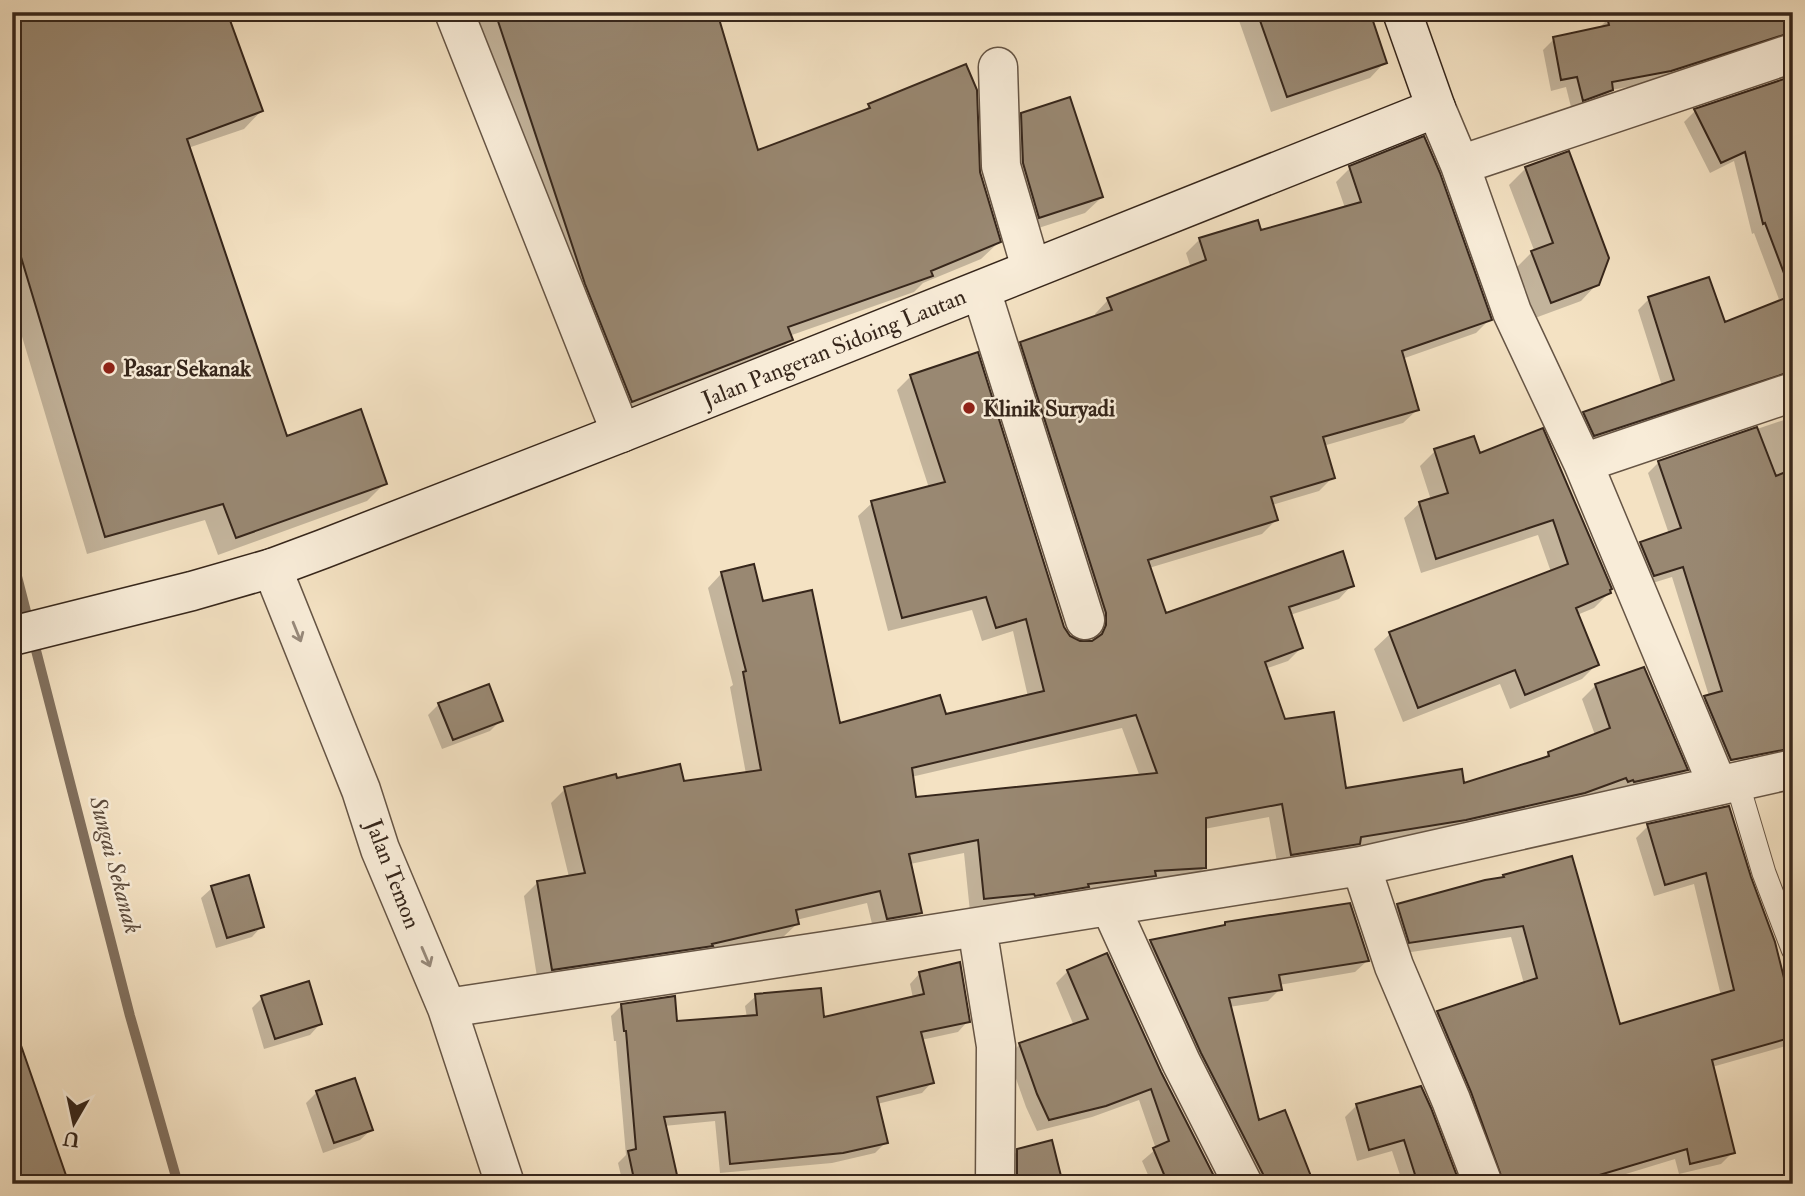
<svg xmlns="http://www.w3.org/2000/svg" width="1805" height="1196" font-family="'IM FELL Double Pica',serif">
<rect width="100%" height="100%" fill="#f4e2c3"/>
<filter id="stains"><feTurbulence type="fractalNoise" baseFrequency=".00286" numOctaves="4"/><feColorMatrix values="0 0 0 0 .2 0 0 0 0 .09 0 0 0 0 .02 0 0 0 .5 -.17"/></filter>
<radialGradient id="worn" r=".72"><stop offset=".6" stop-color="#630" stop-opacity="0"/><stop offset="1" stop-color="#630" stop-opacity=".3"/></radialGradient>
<!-- shadow -->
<path fill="#0003" fill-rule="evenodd" d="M12,12L261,111L244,129L188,148L285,438L385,483L367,501L218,555L205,520L87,554L12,303Z
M467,12H715L756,152L863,112L869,106L978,172L999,242L981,259L923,283L914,292L789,336L791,340L773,357L615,418Z
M1236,12H1368L1385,62L1370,78L1271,112Z
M1793,12V45L1659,81L1611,90L1600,101L1572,111L1566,87L1551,91L1543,50L1554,39L1598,29L1608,19L1655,21Z
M1793,78V384L1583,446L1573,425L1584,414L1662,386L1638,310L1649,299L1724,324L1780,302L1754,233L1752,234L1734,161L1710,173L1684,122L1695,111Z
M1022,114L1102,197L1085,213L1023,233L1006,130Z
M1568,154L1597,284L1581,301L1535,318L1516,268L1534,250L1509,185L1525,169Z
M1350,168L1490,319L1476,333L1402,359L1417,410L1403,423L1323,446L1333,477L1319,491L1272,505L1276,520L1262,534L1149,568L1165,615L1352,585L1339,599L1290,615L1301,648L1288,661L1265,669L1284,721L1344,790L1463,785L1541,761L1549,753L1595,735L1582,699L1596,685L1686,770L1672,784L1278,868L1269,817L1204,829V868L1190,882L970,912L964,853L910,864L920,912L907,926L874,932L867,903L796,920L797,924L783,937L700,956L538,983L524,896L538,882L569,877L551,803L565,789L616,780L683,783L746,774L730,687L733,685L708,588L721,574L752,566L762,603L838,725L944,716L1028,697L1013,631L982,641L972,610L888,631L858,516L872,503L929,488L897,390L911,376L1069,637L1079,643L1092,642L1093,628L1007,357L1021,344L1096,317L1095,314L1108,300L1191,268L1186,253L1200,239L1260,232L1345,208L1336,182ZM1122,728L1140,777L915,799L911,777Z
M1793,417V762L1772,759L1751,684L1714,693L1730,760L1720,770L1694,708L1709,696L1672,577L1643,586L1630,554L1641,543L1669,534L1648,473L1659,462Z
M1542,431L1609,593L1594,608L1577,615L1597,664L1582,679L1510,709L1500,684L1403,722L1374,649L1390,634L1551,572L1538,535L1421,573L1404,518L1420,503L1431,500L1420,466L1435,451L1479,456Z
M439,704L501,720L490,731L442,749L428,715Z
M1793,795V837L1784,804Z
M1728,808L1785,988L1793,986V1044L1712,1067L1733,1152L1721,1164L1679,1174L1675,1159L1593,1184H1490L1426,1024L1438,1012L1524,984L1511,937L1398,954L1386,917L1397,906L1501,879L1504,876L1619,1026L1721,996L1694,884L1654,896L1636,838L1648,826Z
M212,888L262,926L252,937L216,948L201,898Z
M1225,924L1367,961L1355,972L1279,985L1280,989L1268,1001L1229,1007L1258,1122L1312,1184H1250L1139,954L1150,942L1222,928Z
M1068,971L1160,1073L1216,1184H1152L1142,1161L1156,1149L1139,1100L1092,1117L1037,1131L1026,1107L1008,1056L1020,1044L1074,1026L1056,983Z
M920,973L968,1021L958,1032L921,1040L932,1082L922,1093L877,1104L886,1142L875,1153L832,1163L720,1173L715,1121L664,1126L677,1184H623L618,1163L626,1155L616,1041H614L611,1016L621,1006L676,1023L747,1018L745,1006L756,996L822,1020L913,998L910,984Z
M262,998L320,1024L310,1035L264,1049L252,1008Z
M1420,1088L1458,1184H1403L1392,1151L1357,1161L1345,1117L1357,1105Z
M317,1092L371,1130L360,1140L323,1153L306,1103Z
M1018,1151L1061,1184H1007V1161Z"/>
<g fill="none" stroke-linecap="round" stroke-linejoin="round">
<!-- stream -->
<path stroke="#81705e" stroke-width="10" d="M12,557L130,1016L178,1184"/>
</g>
<!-- building -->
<path fill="#998872" stroke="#36261b" stroke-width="2" fill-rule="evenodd" d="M12,12H227L263,111L187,139L287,436L361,409L387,484L236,538L223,504L105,537L12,227Z
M495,12H717L758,150L870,108L868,104L966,64L977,90L980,172L1001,242L931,271L933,276L788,327L793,340L632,402L585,284Z
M1257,12H1370L1387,63L1287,97Z
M1632,12H1655L1656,19L1689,12H1793V32L1671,71L1612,82L1613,90L1583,101L1577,77L1561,80L1553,37L1609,25L1607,17Z
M1793,76V288L1790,289L1765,223L1763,224L1745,152L1721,163L1694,109Z
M1070,97L1103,197L1039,218L1023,163L1021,113Z
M1424,136L1440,173L1492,320L1402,351L1419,410L1323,437L1335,478L1271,497L1278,520L1148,560L1166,613L1343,551L1354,586L1289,607L1303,648L1265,662L1285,719L1334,712L1346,788L1462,769L1464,783L1549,756L1548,752L1610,728L1595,684L1644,667L1688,770L1634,782L1633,780L1628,782L1626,778L1585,793L1466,820L1361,837L1360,844L1291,855L1282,804L1206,818V868L1155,871L1156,876L1088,884L1089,887L1035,896L1034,894L984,899L978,840L909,854L922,913L887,919L880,891L796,910L799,924L712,944L713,946L552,970L537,881L585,873L564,787L616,774L617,778L680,764L684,781L761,770L743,672L746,671L721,572L754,564L763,601L812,590L840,723L940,695L946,714L1044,691L1026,619L996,628L986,597L902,618L871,501L945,482L910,375L978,352L1064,627L1070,636L1080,641H1092L1102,634L1106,625V613L1020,342L1112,310L1107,298L1206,260L1199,238L1258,220L1261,230L1361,202L1349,166ZM1136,715L1157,773L916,797L912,768Z
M1569,151L1609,258L1599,285L1551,303L1531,251L1553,243L1525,167Z
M1709,277L1725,322L1793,295V371L1594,436L1583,412L1674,380L1648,297Z
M1757,427L1776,476L1793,469V748L1731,760L1704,696L1722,691L1683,567L1654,576L1640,542L1681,528L1658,461Z
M1543,428L1612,589L1610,590L1611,593L1576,608L1599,665L1525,695L1515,670L1418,708L1389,632L1568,564L1553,520L1436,559L1419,502L1448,493L1434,449L1474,436L1480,453Z
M489,684L503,721L453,740L438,703Z
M1729,806L1751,877L1775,942L1786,986L1793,984V1037L1712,1060L1735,1153L1690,1164L1687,1149L1569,1184H1504L1471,1092L1437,1011L1537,978L1523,926L1409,943L1397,904L1485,880L1504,877L1503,875L1572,856L1620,1024L1734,990L1706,873L1665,885L1647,824Z
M249,875L264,927L227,938L211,886Z
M1350,903L1369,961L1279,975L1282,990L1229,998L1259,1120L1285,1110L1314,1184H1265L1263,1174L1201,1053L1150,940L1225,925V922Z
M1107,953L1161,1072L1218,1184H1168L1153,1148L1169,1141L1151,1089L1106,1106L1049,1120L1037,1094L1019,1043L1088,1019L1067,970Z
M960,962L970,1022L921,1032L934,1083L877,1097L888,1143L843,1153L730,1164L725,1112L664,1117L679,1184H635L628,1151L636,1149L626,1031H624L621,1004L675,996L677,1021L757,1015L755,994L821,988L824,1017L924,994L919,972Z
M309,981L322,1024L275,1039L261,996Z
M17,1034L69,1184H12V1035Z
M355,1078L373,1130L334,1143L316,1091Z
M1421,1086L1431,1108L1460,1184H1418L1404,1140L1369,1150L1356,1104Z
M1052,1140L1063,1184H1017V1149Z"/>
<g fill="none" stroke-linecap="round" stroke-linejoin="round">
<!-- lane casing -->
<g stroke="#665545" stroke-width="25">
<path id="lane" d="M1737,782L1764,873L1793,949"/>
</g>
<!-- street casing -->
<g stroke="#665545" stroke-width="41">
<path id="street" d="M454,12L621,433
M998,67L1001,166L1031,268
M1436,108L1460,165L1512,312L1583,463L1718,786
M1460,165L1793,53
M981,290L1085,620
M1583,463L1793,392
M272,568L361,790L380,849L447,1008L505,1184
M1361,866L1394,966L1451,1100L1483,1184
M1110,906L1181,1062L1243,1184
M977,927L996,1046L995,1184
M447,1008L825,951L1361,866L1793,769"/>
</g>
<!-- secondary casing -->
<g stroke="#36261b" stroke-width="41">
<path id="secondary" d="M12,636L192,591L272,568L323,549L621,433L1436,108L1402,12"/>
</g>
<!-- lane -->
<use href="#lane" stroke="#f8ecd8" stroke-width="23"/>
<!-- street -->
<use href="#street" stroke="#f8ecd8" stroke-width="38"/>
<!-- secondary -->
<use href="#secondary" stroke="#f8ecd8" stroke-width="38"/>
</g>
<!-- one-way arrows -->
<defs><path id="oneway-shaft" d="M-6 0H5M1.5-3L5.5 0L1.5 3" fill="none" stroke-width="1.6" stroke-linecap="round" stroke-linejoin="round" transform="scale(1.75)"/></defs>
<g stroke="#97897a">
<use href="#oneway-shaft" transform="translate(297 632) rotate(68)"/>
<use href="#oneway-shaft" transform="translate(426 957) rotate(67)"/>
</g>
<!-- markers -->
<g fill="#8f2418" stroke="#f8ecd8" stroke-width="2.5">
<circle cx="109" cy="368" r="7"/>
<circle cx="969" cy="408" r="7"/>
</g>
<g text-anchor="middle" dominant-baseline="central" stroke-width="5" stroke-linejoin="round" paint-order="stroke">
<!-- street labels -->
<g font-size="23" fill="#36261b" stroke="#f8ecd8">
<text transform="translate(834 348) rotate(-22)">Jalan Pangeran Sidoing Lautan</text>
<text transform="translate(393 874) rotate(69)">Jalan Temon</text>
</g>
<!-- poi labels -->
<g font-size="23" font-weight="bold" fill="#36261b" stroke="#f8ecd8" text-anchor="start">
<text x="123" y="368">Pasar Sekanak</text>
<text x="983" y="408">Klinik Suryadi</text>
</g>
<!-- water labels -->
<g font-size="24" font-style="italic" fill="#5c4b3c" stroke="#f8ecd8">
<text transform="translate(115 865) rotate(75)">Sungai Sekanak</text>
</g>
</g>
<!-- margin -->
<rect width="1805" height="1196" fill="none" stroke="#f4e2c3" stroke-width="42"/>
<rect x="14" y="14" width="1777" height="1168" fill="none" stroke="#36261b" stroke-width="3.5"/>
<rect x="21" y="21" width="1763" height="1154" fill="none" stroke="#36261b" stroke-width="2"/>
<!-- north arrow -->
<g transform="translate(74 1123) rotate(189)" stroke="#f8ecd8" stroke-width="5" paint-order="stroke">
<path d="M0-5L12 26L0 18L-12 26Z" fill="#36261b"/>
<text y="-10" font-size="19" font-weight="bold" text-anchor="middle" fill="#36261b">U</text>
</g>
<rect width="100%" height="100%" filter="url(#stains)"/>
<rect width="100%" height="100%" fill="url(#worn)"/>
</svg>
